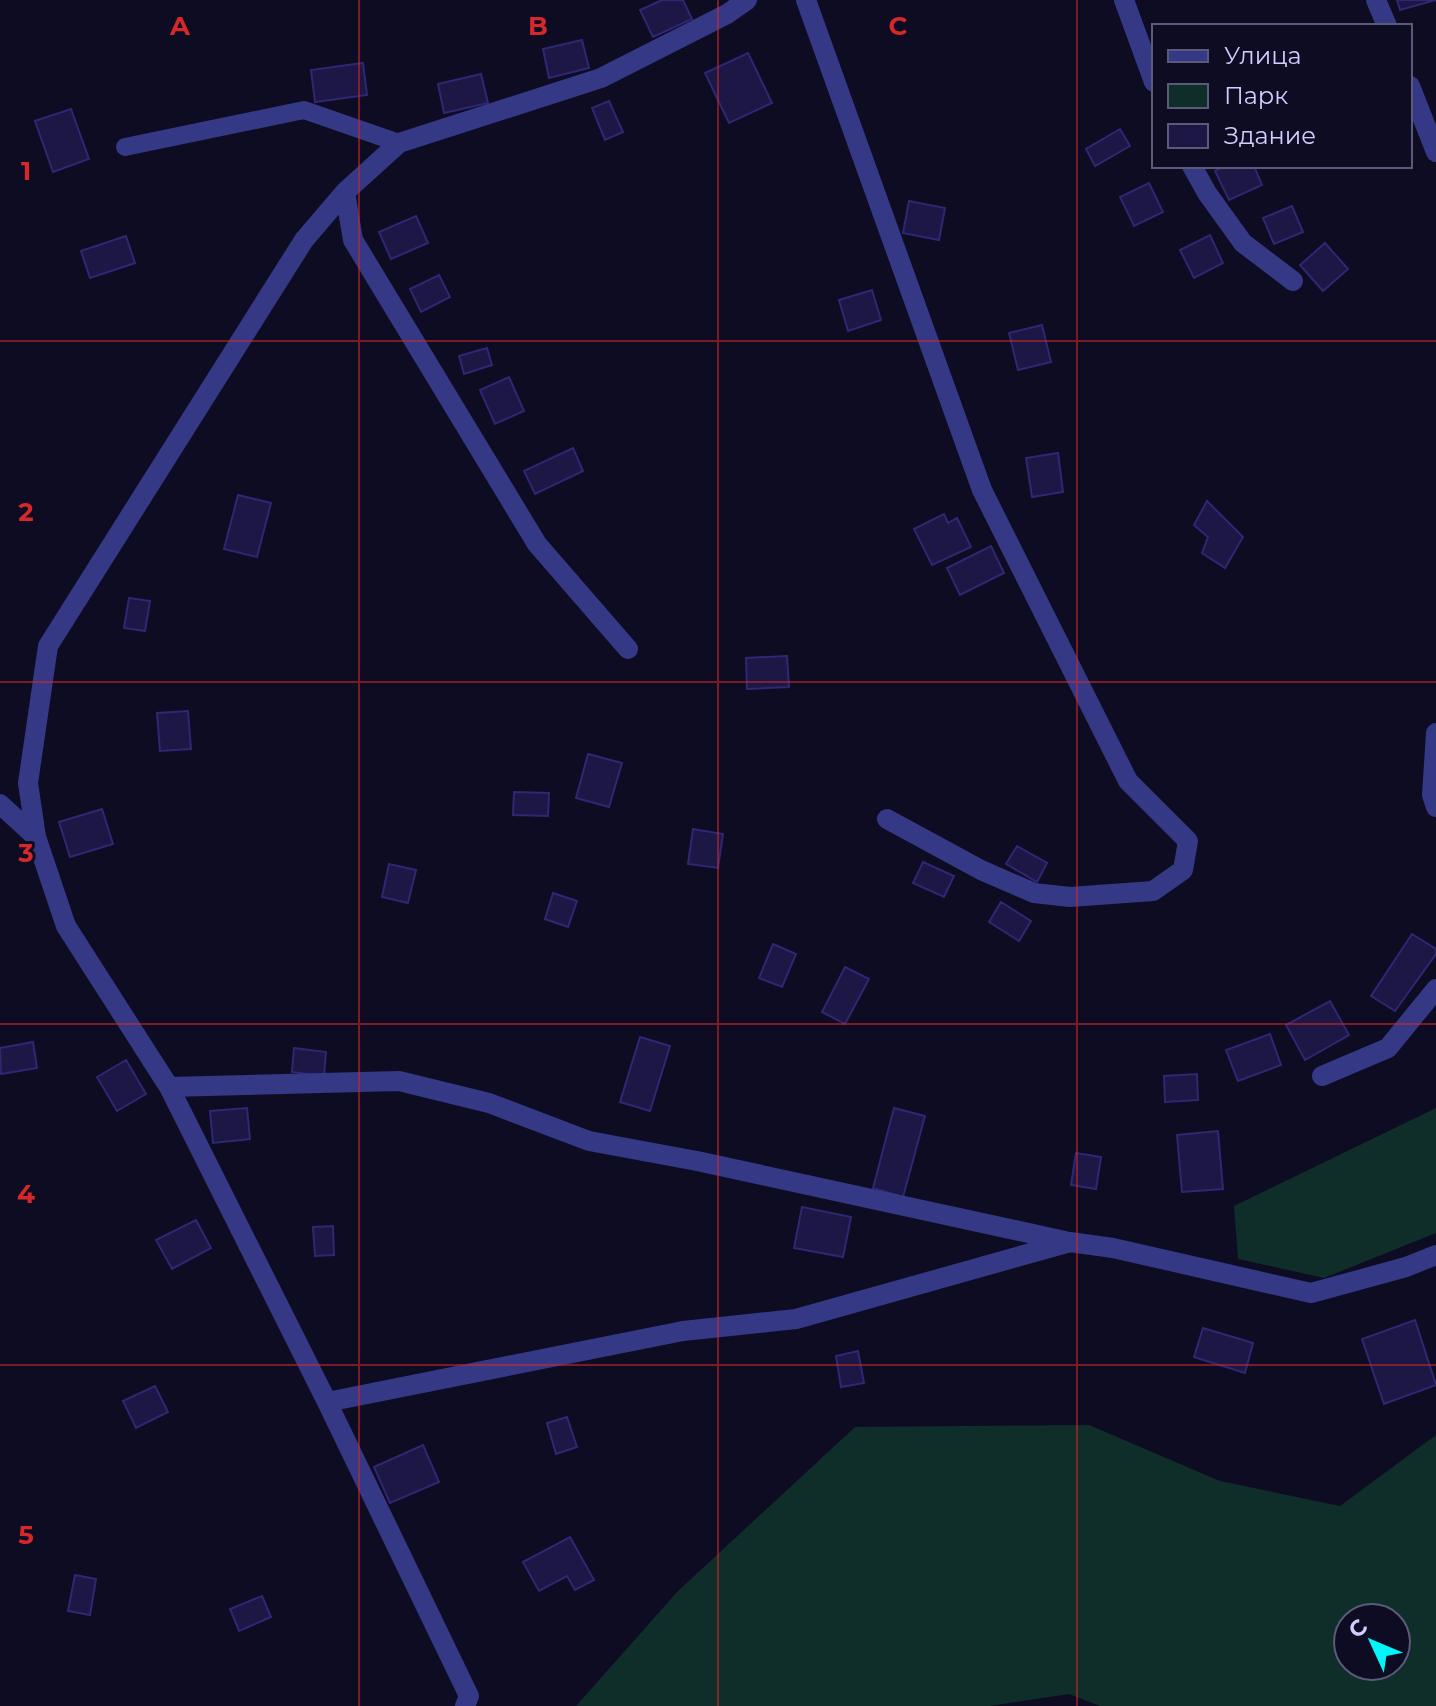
<svg xmlns="http://www.w3.org/2000/svg" width="1436" height="1706" font-family="Montserrat,sans-serif">
<rect width="100%" height="100%" fill="#0e0c23"/>
<!-- green -->
<path fill="#0f2d29" fill-rule="evenodd" d="M1436,1108V1233L1324,1278L1238,1259L1234,1206Z
M1089,1425L1220,1481L1340,1506L1436,1435V1706H1100L1069,1694L989,1706H576L678,1591L855,1427ZM1348,1618H1396V1666H1348Z"/>
<!-- building -->
<path fill="#1c1745" stroke="#2f2773" stroke-width="2" d="M662,0H683L692,19L653,37L640,10Z
M1397,0H1436L1400,10Z
M582,40L589,68L549,78L543,49Z
M748,53L772,103L729,123L705,73Z
M363,63L367,95L315,102L311,70Z
M481,74L488,103L444,113L438,84Z
M609,101L623,132L605,140L592,108Z
M71,109L89,159L53,172L35,121Z
M1120,129L1130,146L1095,166L1086,149Z
M1225,166H1254L1262,185L1229,200L1215,171Z
M1149,183L1163,212L1134,226L1120,197Z
M909,201L945,208L939,240L903,233Z
M1292,206L1303,232L1274,244L1263,218Z
M416,216L428,243L391,259L379,232Z
M1210,235L1223,263L1194,278L1180,250Z
M126,236L135,263L90,278L81,251Z
M1325,243L1348,269L1323,291L1300,265Z
M439,275L450,297L421,312L410,289Z
M872,290L881,320L848,331L839,300Z
M1042,325L1051,362L1018,370L1009,333Z
M487,348L492,365L464,374L459,356Z
M509,377L524,411L495,424L480,390Z
M573,448L583,471L535,494L524,471Z
M1058,453L1063,492L1032,497L1026,458Z
M238,495L271,503L257,557L224,549Z
M1207,501L1243,537L1225,568L1202,553L1208,537L1194,525Z
M944,514L948,523L957,518L971,547L932,565L914,529Z
M991,546L1004,573L960,595L947,568Z
M129,598L150,601L145,631L124,628Z
M787,656L789,687L747,689L746,658Z
M188,711L191,749L160,751L157,713Z
M588,754L622,763L609,807L576,798Z
M514,792L549,793L548,816L513,815Z
M102,809L113,844L70,857L59,822Z
M693,829L723,834L718,868L688,864Z
M1017,846L1047,863L1037,882L1006,864Z
M923,862L954,876L944,897L913,883Z
M389,864L416,870L408,903L382,897Z
M553,893L577,901L568,927L545,919Z
M1001,902L1031,921L1019,941L989,922Z
M1412,934L1436,949V954L1395,1011L1371,996Z
M773,944L796,954L782,987L759,978Z
M845,967L869,979L845,1024L822,1012Z
M1330,1001L1349,1035L1305,1060L1286,1025Z
M1270,1034L1281,1065L1238,1081L1226,1050Z
M640,1037L670,1046L650,1111L620,1102Z
M33,1042L37,1068L1,1074L0,1048Z
M294,1048L326,1052L324,1076L292,1072Z
M126,1060L146,1094L117,1111L97,1077Z
M1197,1074L1198,1100L1165,1102L1164,1076Z
M247,1108L250,1139L213,1143L210,1111Z
M894,1108L925,1116L903,1197L873,1188Z
M1218,1131L1223,1189L1182,1192L1177,1135Z
M1076,1153L1101,1157L1096,1189L1071,1185Z
M802,1207L851,1217L843,1257L794,1248Z
M196,1220L211,1248L172,1269L156,1240Z
M333,1226L334,1255L315,1256L313,1227Z
M1415,1320L1436,1385L1384,1404L1362,1339Z
M1203,1328L1253,1343L1245,1373L1194,1357Z
M858,1351L864,1383L841,1387L836,1356Z
M155,1386L168,1412L136,1428L123,1401Z
M567,1417L577,1447L556,1454L547,1423Z
M423,1445L439,1482L390,1503L374,1467Z
M570,1537L594,1580L575,1590L567,1576L539,1591L523,1562Z
M75,1575L96,1579L90,1615L68,1611Z
M262,1596L271,1617L239,1631L230,1609Z"/>
<g fill="none" stroke-linecap="round" stroke-linejoin="round">
<!-- service -->
<path stroke="#343885" stroke-width="18" d="M125,147L304,110L399,143"/>
<!-- minor -->
<path stroke="#343885" stroke-width="20" d="M806,0L982,490L1128,781L1188,841L1183,870L1153,891L1070,897L1034,893L981,870L887,819
M1124,0L1154,82
M1376,0L1387,26
M1410,86L1436,152
M1192,166L1207,193L1243,243L1293,281
M345,192L353,240L537,544L628,649
M1436,733L1432,795L1436,807
M0,804L36,837L66,926L169,1087L327,1402L469,1696L465,1706
M36,837L28,783L48,646L304,240L345,192L399,143L601,78L727,14L747,0
M1322,1076L1388,1048L1436,989
M169,1087L399,1081L489,1103L589,1141L697,1161L1065,1241
M327,1402L683,1331L796,1319L1070,1242L1113,1248L1311,1293L1406,1267L1436,1255"/>
</g>
<!-- grid -->
<path fill="none" stroke="#d62828" stroke-width="2" stroke-opacity="0.55" d="M359,0V1706M718,0V1706M1077,0V1706M0,341H1436M0,682H1436M0,1024H1436M0,1365H1436"/>
<g font-size="26" text-anchor="middle" font-weight="bold" fill="#d62828" stroke="#0e0c23" stroke-width="6" stroke-linejoin="round" paint-order="stroke">
<text x="180" y="35">A</text>
<text x="538" y="35">B</text>
<text x="898" y="35">C</text>
<text x="26" y="180">1</text>
<text x="26" y="521">2</text>
<text x="26" y="862">3</text>
<text x="26" y="1203">4</text>
<text x="26" y="1544">5</text>
</g>
<!-- legend -->
<rect x="1152" y="24" width="260" height="144" fill="#0e0c23" stroke="#5b5a7b" stroke-width="2"/>
<rect x="1168" y="50" width="40" height="12" fill="#343885" stroke="#5b5a7b" stroke-width="2"/>
<text x="1224" y="64" font-size="24" fill="#cfceff">Улица</text>
<rect x="1168" y="84" width="40" height="24" fill="#0f2d29" stroke="#5b5a7b" stroke-width="2"/>
<text x="1224" y="104" font-size="24" fill="#cfceff">Парк</text>
<rect x="1168" y="124" width="40" height="24" fill="#1c1745" stroke="#5b5a7b" stroke-width="2"/>
<text x="1224" y="144" font-size="24" fill="#cfceff">Здание</text>
<!-- north arrow -->
<g transform="translate(1372 1642) rotate(314)"><circle r="38" fill="#0e0c23" stroke="#5b5a7b" stroke-width="2"/>
<path d="M0-6L14 30L0 20L-14 30Z" fill="#00f6f9"/>
<text y="-12" font-size="22" font-weight="bold" text-anchor="middle" fill="#cfceff">С</text>
</g>
</svg>
